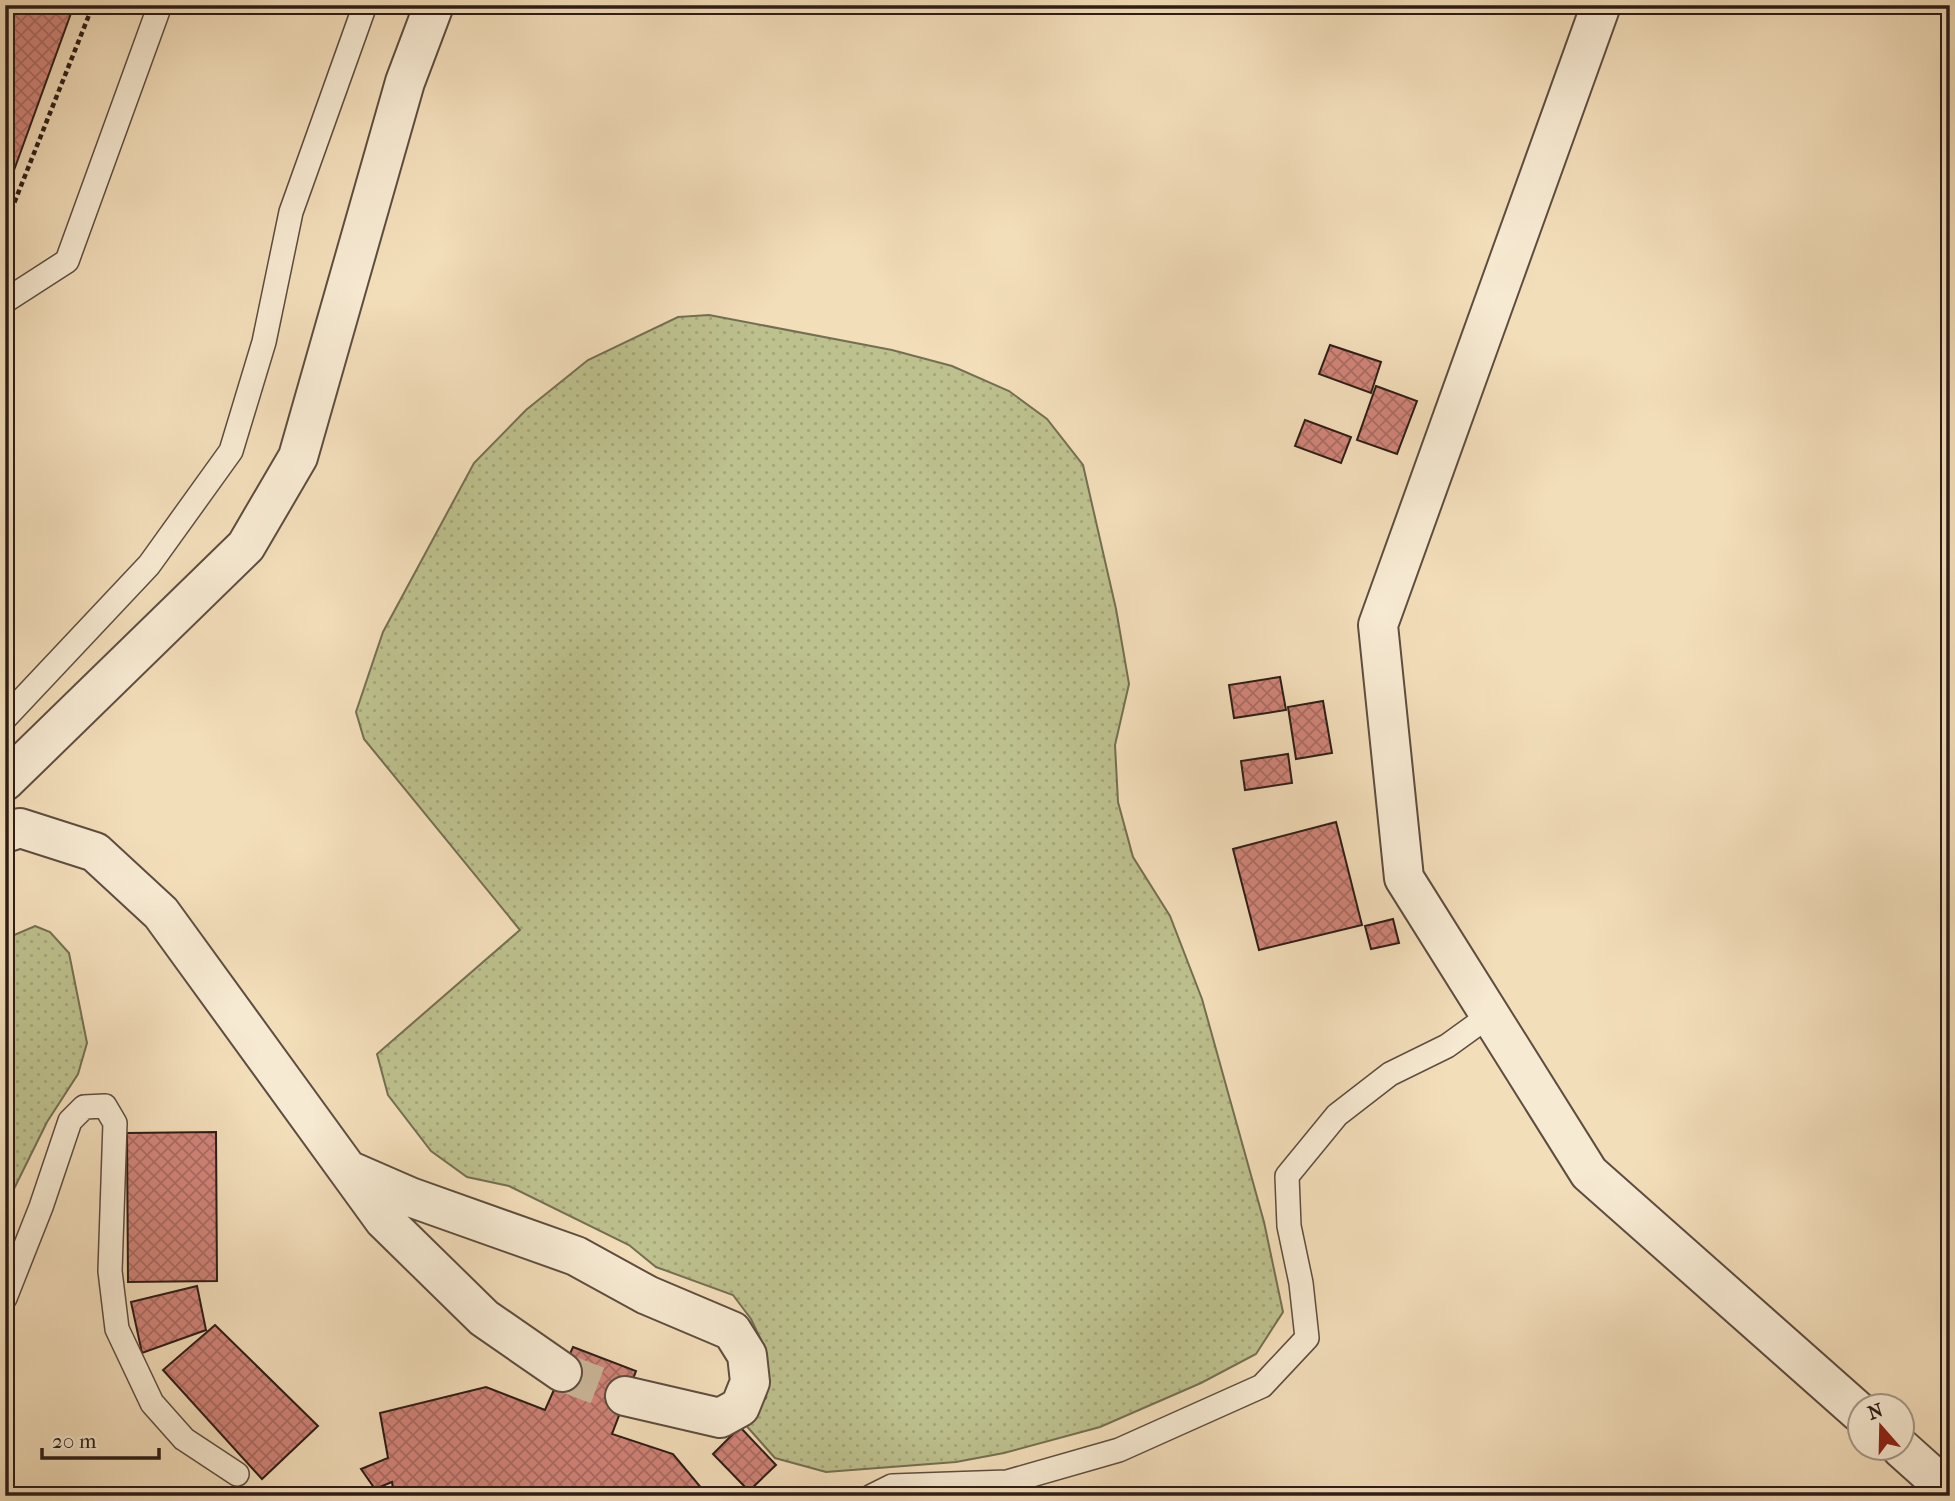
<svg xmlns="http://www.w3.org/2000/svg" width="1955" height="1501" font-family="'IM FELL French Canon',serif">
<defs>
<pattern id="grass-dots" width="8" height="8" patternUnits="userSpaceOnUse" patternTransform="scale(1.75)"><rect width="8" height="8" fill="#bdc18e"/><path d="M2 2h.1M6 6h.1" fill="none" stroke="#a3a57a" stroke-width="1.8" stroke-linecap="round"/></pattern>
<pattern id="building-cross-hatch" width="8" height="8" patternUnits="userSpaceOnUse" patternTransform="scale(1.75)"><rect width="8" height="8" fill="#d2857a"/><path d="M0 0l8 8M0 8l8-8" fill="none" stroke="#ab6c63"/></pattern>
</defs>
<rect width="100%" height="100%" fill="#f3deba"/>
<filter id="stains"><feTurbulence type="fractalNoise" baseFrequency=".00286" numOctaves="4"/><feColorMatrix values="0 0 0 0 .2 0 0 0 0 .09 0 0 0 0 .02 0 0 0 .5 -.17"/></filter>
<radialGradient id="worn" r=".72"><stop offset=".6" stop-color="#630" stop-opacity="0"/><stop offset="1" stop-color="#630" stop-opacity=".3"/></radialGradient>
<!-- grass -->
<path fill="url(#grass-dots)" stroke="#746f52" stroke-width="2" d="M709,315L892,350L952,366L1009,391L1047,419L1083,465L1116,609L1129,684L1115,745L1118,802L1133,857L1170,916L1202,999L1264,1222L1283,1312L1256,1354L1201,1383L1100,1427L1004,1453L956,1462L826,1472L775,1458L743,1422L766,1398L765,1348L751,1319L733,1295L656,1267L629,1245L509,1186L467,1177L431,1151L388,1095L377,1054L520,930L364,739L356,712L383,632L474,463L526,410L588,360L678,317Z
M35,926L50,932L69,953L87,1043L78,1074L47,1122L5,1207V939Z"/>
<!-- building -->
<path fill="url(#building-cross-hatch)" stroke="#2c1d17" stroke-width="2" d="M5,5H74L5,195Z
M1330,345L1381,362L1371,393L1319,374Z
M1376,386L1417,401L1397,454L1357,440Z
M1305,420L1351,437L1341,463L1295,446Z
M1280,677L1286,710L1234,718L1229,685Z
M1323,701L1332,753L1296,759L1288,707Z
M1288,754L1292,783L1245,790L1241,761Z
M1336,822L1362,925L1259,950L1233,849Z
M1393,919L1399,943L1371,949L1365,926Z
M216,1132L217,1281L128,1282L127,1133Z
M197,1286L206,1330L142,1353L131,1302Z
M215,1325L318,1426L262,1479L163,1370Z
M573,1347L636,1371L612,1434L673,1454L708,1496H394L392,1482L375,1489L361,1469L388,1458L380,1413L486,1387L545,1410Z
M740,1427L776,1465L749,1491L713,1454Z
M1022,1486L1024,1496H991L990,1492Z"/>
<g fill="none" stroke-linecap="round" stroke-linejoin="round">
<!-- minor-tunnel -->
<path stroke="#cbb799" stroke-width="38" stroke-dasharray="38 19" stroke-linecap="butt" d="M562,1372L625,1396"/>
<!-- service casing -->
<g stroke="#5e4d40" stroke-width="26">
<path id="service" d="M5,301L67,261L160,5
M5,718L149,565L231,451L264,342L291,212L365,5
M5,1298L41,1207L70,1121L84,1107L105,1106L115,1123L110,1271L117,1329L152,1403L184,1439L237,1474
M872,1496L892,1486L1007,1482L1119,1450L1262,1386L1307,1338L1301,1283L1289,1226L1287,1176L1337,1115L1390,1074L1447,1046L1490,1015"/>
</g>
<!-- minor casing -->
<g stroke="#5e4d40" stroke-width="42">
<path id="minor" d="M1601,5L1378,625L1404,878L1589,1173L1860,1413
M5,781L246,546L298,457L405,82L434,5
M5,833L20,828L95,852L161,913L384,1220L484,1318L562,1372
M348,1170L410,1197L576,1256L647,1295L732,1331L747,1355L750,1382L740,1407L720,1418L625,1396
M1901,1448L1950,1492"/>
</g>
<!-- path -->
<path stroke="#2c1d17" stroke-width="4.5" stroke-dasharray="5 3.5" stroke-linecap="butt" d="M5,226L93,5
M5,402L12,416"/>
<!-- service -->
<use href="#service" stroke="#f7ead2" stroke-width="23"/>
<!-- minor -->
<use href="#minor" stroke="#f7ead2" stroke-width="38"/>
</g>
<!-- margin -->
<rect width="1955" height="1501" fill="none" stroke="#f3deba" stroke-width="28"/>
<rect x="7" y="7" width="1941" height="1487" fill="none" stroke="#2c1d17" stroke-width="3.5"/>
<rect x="14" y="14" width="1927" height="1473" fill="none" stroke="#2c1d17" stroke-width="2"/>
<!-- north arrow -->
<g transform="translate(1881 1427) rotate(340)"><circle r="33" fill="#f7ead2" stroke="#a69887" stroke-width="2"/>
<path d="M0-5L12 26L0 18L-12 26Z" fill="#8f2418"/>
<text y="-10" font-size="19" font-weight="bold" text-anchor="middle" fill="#2c1d17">N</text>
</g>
<!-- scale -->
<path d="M42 1448v10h117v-10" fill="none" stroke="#2c1d17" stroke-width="3.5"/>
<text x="52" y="1448" font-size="21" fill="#2c1d17" stroke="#f7ead2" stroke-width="5" paint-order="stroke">20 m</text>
<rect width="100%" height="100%" filter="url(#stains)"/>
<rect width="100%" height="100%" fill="url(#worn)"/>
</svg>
